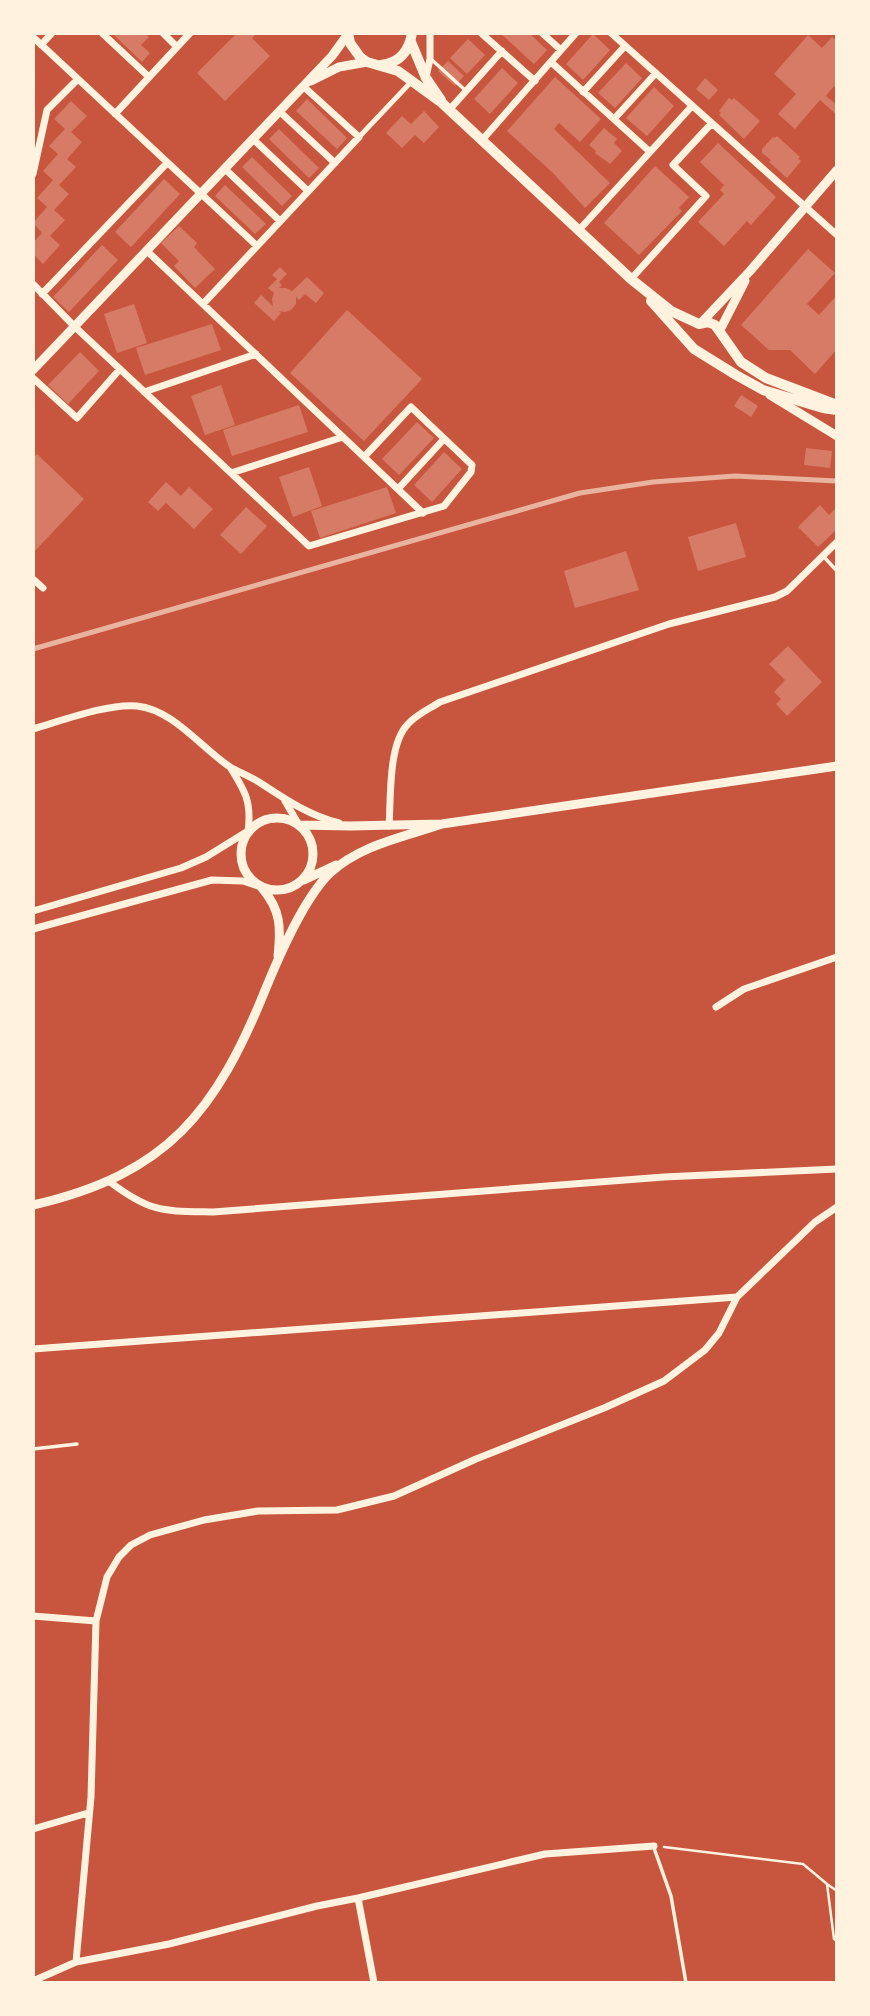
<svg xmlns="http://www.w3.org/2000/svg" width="870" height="2016" font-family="Karla,sans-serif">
<rect width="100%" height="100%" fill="#c8553d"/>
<!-- building -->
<path fill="#d67c66" d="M112,33H144L149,37L141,45L150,53L142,62Z
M237,33H257L252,38L270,56L225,101L197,73Z
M500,33H529L547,50L534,64Z
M593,34L610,50L583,80L566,64Z
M808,35L822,48L832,37L837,41V88L834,86L826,96L837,105V115L820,100L795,129L778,114L796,94L774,74Z
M468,39L485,55L467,74L450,58Z
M448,61L464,76L455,86L438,71Z
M626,63L642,78L615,108L598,93Z
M502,68L518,83L490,114L474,99Z
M555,77L601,119L580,142L559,123L554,129L610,183L585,208L553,173L507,131Z
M705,78L718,90L709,100L696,89Z
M654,87L674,106L647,136L626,118Z
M729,98L732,100L734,98L760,121L744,139L719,115L721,113L719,111Z
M307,99L347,138L337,149L296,111Z
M71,101L87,116L71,132L82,142L67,159L76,167L59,185L69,194L54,210L65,220L50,236L60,245L43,264L33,254V243L42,233L33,223L47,207L37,198L53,180L43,171L58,154L49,146L65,129L54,119Z
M424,111L439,127L424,143L415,135L402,148L386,133L402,116L411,124Z
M604,128L617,139L614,143L622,151L610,164L595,153L596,151L589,145Z
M279,129L319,168L309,178L269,139Z
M777,136L800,157L798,159L801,161L787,178L769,162L771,160L762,153V149L773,137L775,138Z
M718,143L776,197L751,225L747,221L724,246L698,222L724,194L720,190L724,185L700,162Z
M252,157L292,196L282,206L242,167Z
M655,166L689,197L679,208L682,211L639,255L604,223Z
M164,179L180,194L131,247L115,232Z
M225,185L266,224L255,234L215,196Z
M179,226L197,243L194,247L215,269L195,288L174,266L179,261L161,243Z
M102,245L118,260L69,312L53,297Z
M808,249L835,273L807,304L819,315L837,295V349L815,374L790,350H769L741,325Z
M280,267L287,274L279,282L282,285L279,288H286L292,291L307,277L324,293L316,303L305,294L299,300L296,297V304L291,310L285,312L278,311L281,313L274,321L254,303L261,295L273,306L272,299L274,293L268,288L277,279L272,275Z
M134,304L147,343L117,353L104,314Z
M347,310L422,379L364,441L290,373Z
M212,324L221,350L145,375L136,348Z
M80,352L99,371L68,404L48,385Z
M221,385L235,425L205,435L191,396Z
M741,395L758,406L751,417L734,406Z
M299,405L308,432L232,456L223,430Z
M417,422L434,438L399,475L382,459Z
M806,448L832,451L830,468L804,465Z
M444,452L462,469L432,502L414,485Z
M37,454L84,499L33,553V458Z
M309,467L322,506L293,517L279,477Z
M166,482L181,496L189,487L213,509L194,529L166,503L158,511L148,502Z
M387,487L396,513L320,538L311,511Z
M820,505L829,515L837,507V529L818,547L798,527Z
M246,507L267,526L241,554L220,535Z
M736,523L746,557L698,571L688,537Z
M626,551L639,590L575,608L564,571Z
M788,646L822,682L787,716L776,704L781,699L774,692L785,680L769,664Z"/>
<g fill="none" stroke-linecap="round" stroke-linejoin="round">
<!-- path -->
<path stroke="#fff3e0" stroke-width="2.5" d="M664,1847L803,1864L827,1884L834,1939L837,1941
M827,1884L837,1891"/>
<!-- service -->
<path stroke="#fff3e0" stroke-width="3.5" d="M432,60L465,90
M824,557L837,571
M33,1449L77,1444
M654,1848L671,1896L686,1983"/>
<!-- pedestrian -->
<path stroke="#fff3e0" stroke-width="5" d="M359,137L412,81"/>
<!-- minor -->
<path stroke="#fff3e0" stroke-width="7" d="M102,33L149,77
M163,33L177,47
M481,33L535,81
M542,33L561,50
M611,33L837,235
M33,37L257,246
M41,45L52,33
M551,62L649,151
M426,77L430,59V33
M583,92L625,46
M450,109L502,51
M279,111L335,163
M115,114L190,33
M614,119L656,73
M253,139L308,191
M483,139L576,33
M225,169L280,221
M33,174L47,110L78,79
M579,230L692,106
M147,251L423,513
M631,279L706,196L673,165L711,124
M33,284L74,326L309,546L444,506L471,472L472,465L411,407L364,457
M42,294L167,163
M203,304L359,137L303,86
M33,378L77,418L120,369
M144,392L256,354
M231,473L343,437
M398,489L444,439
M33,579L43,588
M33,729C61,721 109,703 137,706C174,710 201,748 230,767C239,772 249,776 259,782C285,799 308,815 339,823
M285,801L299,825
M389,826C391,798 388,744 408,724C417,714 429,709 440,702L669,624L775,597L787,591L837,542
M33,911L181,868L206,857L248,831C252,802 245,791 230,767
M33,929L212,880L243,881L261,887
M716,1007L744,989L837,957
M110,1182C151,1213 163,1211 213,1212L664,1177L837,1169
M33,1349L737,1297
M33,1616L96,1621
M33,1829L88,1813
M358,1898L374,1983
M76,1962L91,1797L96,1621L107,1577L119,1557L131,1545L150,1535L204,1520L258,1511L337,1510L394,1496L476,1459L604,1408L664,1381L705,1350L719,1333L737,1297L815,1222L837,1207
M33,1981L76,1962L169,1944L317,1906L358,1898L545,1854L654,1846"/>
<!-- tertiary -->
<path stroke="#fff3e0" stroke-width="9" d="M311,81L339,67L367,62
M701,323L750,271L837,170
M720,330L745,281
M33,370L332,56L348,34
M770,395L837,436
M241 854a36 36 0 1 1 72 0a36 36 0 1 1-72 0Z
M299,825L350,826L442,824L837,766
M304,880L336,865
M262,888C281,910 281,928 278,956
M33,1205C168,1174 216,1112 266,988C280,954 304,898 330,873C360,845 404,837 442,824"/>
<!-- secondary -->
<path stroke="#fff3e0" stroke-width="10" d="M348,33L350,43L360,57L367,62L398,71L442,103L631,279L671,311L699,324L708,322L715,325L741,362L766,378L837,405
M411,42L426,78L441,100
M381,65C399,63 409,52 412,33
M651,301L694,349L736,375L763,390L823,408L837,410"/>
<!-- rail -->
<path stroke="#e9b49f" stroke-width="5" d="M33,649L580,493L653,482L735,476L837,481"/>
</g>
<!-- border -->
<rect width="870" height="2016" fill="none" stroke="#fff3e0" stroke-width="70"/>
</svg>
